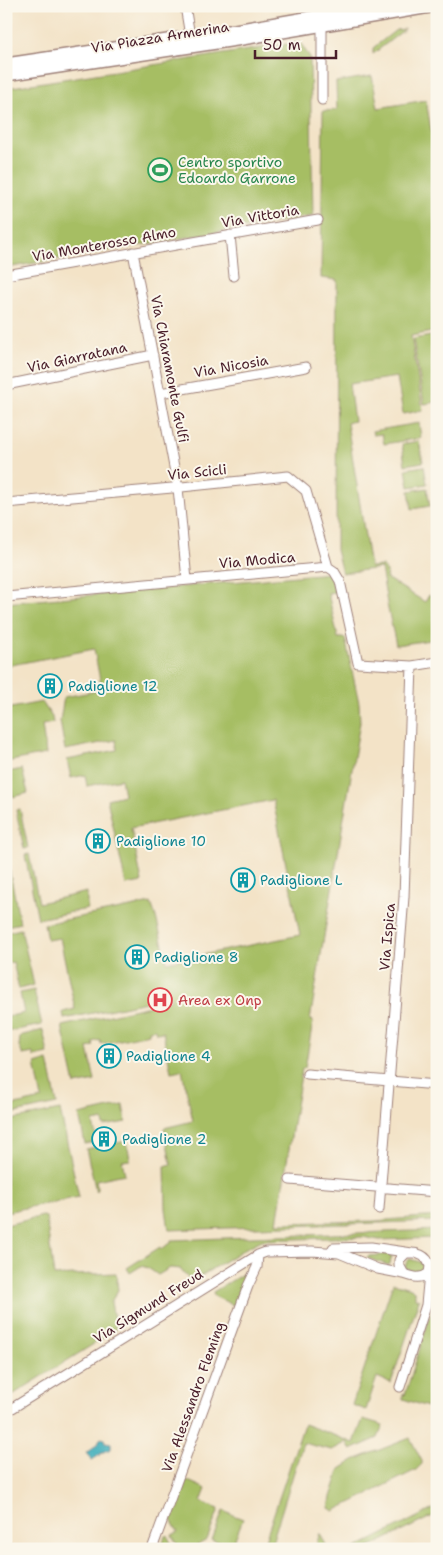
<svg xmlns="http://www.w3.org/2000/svg" width="443" height="1555" font-family="'Shantell Sans',sans-serif">
<rect width="100%" height="100%" fill="#fbf7ec"/>
<filter id="ink" filterUnits="userSpaceOnUse"><feTurbulence type="fractalNoise" baseFrequency=".02" numOctaves="2"/><feDisplacementMap in="SourceGraphic" scale="10" xChannelSelector="R" yChannelSelector="G"/><feConvolveMatrix kernelMatrix="1 2 1 2 8 2 1 2 1" color-interpolation-filters="sRGB"/></filter>
<filter id="wash" filterUnits="userSpaceOnUse"><feTurbulence type="fractalNoise" baseFrequency=".0096" numOctaves="4" result="noise"/><feDisplacementMap in="SourceGraphic" scale="20" xChannelSelector="R" yChannelSelector="G"/><feGaussianBlur stdDeviation="1.12" result="paint"/><feColorMatrix in="noise" values="0 0 0 0 0 0 0 0 0 0 0 0 0 0 0 0 0 1.4 0 .05"/><feComposite in="paint" operator="in"/></filter>
<g filter="url(#wash)">
<rect width="100%" height="100%" fill="#f3e3c7"/>
<!-- green -->
<path fill="#a6be64" stroke="#786e48" d="M405,29L373,54V48L396,30Z
M300,42L310,58L313,216L6,268V88Z
M372,76L378,108L426,100L437,166V331L411,336L423,410L403,414L397,377L349,384L354,421L347,423L370,567L382,566L387,572L386,578L425,602L429,595L437,599V639L396,645L388,609L381,568L342,573L336,550L337,280L321,278L323,111L337,110L336,82Z
M437,335V402L424,404L413,339Z
M419,423L421,438L384,444L382,434L373,435L372,431Z
M419,441L423,462L405,465L402,444Z
M424,466L427,484L409,487L406,469Z
M427,488L430,506L412,509L409,491Z
M329,573L335,592L328,593L338,638H345L359,703L360,722L310,1020L313,1021L305,1068L302,1069L277,1223L373,1221L437,1216V1221L169,1230L166,1209L165,1166L171,1164L164,1128L193,1121L182,1070L171,1072L163,1032L156,1033L155,1029L149,1030V1034L101,1044L100,1040L93,1042L94,1046L88,1048L95,1081L75,1085L62,1026L163,1003L171,999L170,996L151,1001L64,1019L63,1012L75,1009L60,938L47,940L44,924L151,903L156,917L167,962L300,935L273,800L131,828L142,882L126,885L107,799L124,795L121,779L87,786L85,775L71,778L67,760L117,750L116,740L65,750L60,721L64,697L102,690L94,649L6,666V603Z
M42,702L52,717L53,723L42,725L46,754L6,762V709Z
M22,769L28,793L13,797L8,772Z
M20,809L28,848L24,849L16,810Z
M6,853L20,923L7,926L6,925Z
M29,854L39,903L87,892V909L38,919L25,855Z
M21,929L34,985L19,989L13,962L6,963L8,932Z
M34,990L42,1025L6,1032V1017L24,1013L20,993Z
M43,1030L48,1054L34,1057L33,1053L23,1055L19,1047L20,1037L23,1035Z
M48,1060L57,1104L6,1115V1107L42,1099L35,1064Z
M123,1105L126,1122L104,1126L103,1120L93,1122L97,1142L85,1144L79,1115Z
M60,1110L79,1197L6,1212V1121Z
M127,1141L130,1160L122,1161L125,1174L96,1180L98,1190L96,1191L86,1149Z
M43,1216L46,1217L54,1276L116,1273L118,1290L111,1302L116,1330L6,1399V1225Z
M437,1230V1238L379,1240L363,1237L262,1240L246,1248L191,1282L181,1269L170,1268L158,1275L148,1268L141,1266L130,1273L127,1268L160,1247L161,1249L171,1243V1240Z
M390,1254L392,1255L390,1264L388,1265L367,1258L369,1256Z
M410,1259L423,1263L424,1270C418,1273 410,1272 405,1267L407,1261Z
M246,1272L247,1273L236,1304L233,1305L214,1296L213,1292Z
M393,1283L411,1288L415,1292V1298L419,1300L391,1383L377,1377L366,1410L352,1405Z
M433,1307L437,1309V1410L403,1399V1394L405,1395Z
M363,1419L383,1425L378,1438L351,1450L347,1442L332,1450L303,1443L270,1549H262L304,1424L354,1443Z
M410,1438L422,1461V1464L416,1470L334,1511L329,1508L331,1497L340,1469L354,1460Z
M186,1480L206,1489L201,1502L219,1509L207,1540L190,1549H179L172,1535L178,1532L171,1520Z
M437,1507V1514L366,1549H354Z
M223,1511L243,1519L232,1546L212,1540Z
M320,1533L328,1549H315Z
M167,1535L174,1549H161L165,1536Z"/>
<!-- water -->
<path fill="#3eadba" stroke="#446672" d="M101,1438L104,1439L105,1442L111,1443V1449L105,1451L92,1460L86,1453L99,1443V1440Z"/>
</g>
<g filter="url(#ink)">
<g fill="none" stroke-linecap="round" stroke-linejoin="round">
<!-- minor casing -->
<g stroke="#9e8179" stroke-width="11">
<path id="minor" d="M185,6L190,36
M322,26V100
M230,235L234,276
M133,252L178,488L187,580
M6,275L318,220
M6,385L153,355
M160,393L306,367
M6,503L172,488L288,476L306,491L328,567
M6,597L328,567L334,571L340,581L358,663L412,666L437,662
M307,1074L437,1085
M290,1180L437,1192
M379,1209L404,897L412,666
M333,1248L371,1247L412,1253
M406,1253C417,1252 427,1255 430,1266L429,1273C420,1280 413,1277 404,1274L399,1265V1260Z
M400,1387L426,1305L429,1273
M6,1412L258,1255L266,1252L312,1251L339,1253L378,1269L404,1274
M152,1549L248,1286L257,1267L258,1255"/>
</g>
<!-- tertiary casing -->
<g stroke="#9e8179" stroke-width="14">
<path id="tertiary" d="M6,64L235,30L375,6
M6,75L236,40L436,6
M6,1546L9,1549"/>
</g>
<!-- minor -->
<use href="#minor" stroke="#fff" stroke-width="9"/>
<!-- tertiary -->
<use href="#tertiary" stroke="#fff" stroke-width="11"/>
</g>
</g>
<!-- icons -->
<defs>
<g id="stadium-ring" transform="scale(1.25)"><circle r="9.5" fill="#fbf7ec" stroke="#2e9e5b" stroke-width="1.5"/><path d="M0-5a6.5 5 0 1 0 0 10a6.5 5 0 1 0 0-10ZM-3.5-1.8h7v3.6h-7Z" fill="#2e9e5b"/></g>
<g id="building-ring" transform="scale(1.25)"><circle r="9.5" fill="#fbf7ec" stroke="#0f9aa8" stroke-width="1.5"/><path d="M-4-6H4V6H1V3H-1V6H-4ZM-2.5-4.3h1.7v1.8h-1.7ZM.8-4.3h1.7v1.8H.8ZM-2.5-1h1.7V.8h-1.7ZM.8-1h1.7V.8H.8Z" fill="#0f9aa8"/></g>
<g id="hospital-ring" transform="scale(1.25)"><circle r="9.5" fill="#fbf7ec" stroke="#e0444e" stroke-width="1.5"/><path d="M-5-5h3v3.5h4V-5h3V5h-3V1.5h-4V5h-3Z" fill="#e0444e"/></g>
</defs>
<g fill-rule="evenodd">
<use href="#stadium-ring" x="160" y="170"/>
<use href="#building-ring" x="50" y="686"/>
<use href="#building-ring" x="98" y="841"/>
<use href="#building-ring" x="243" y="880"/>
<use href="#building-ring" x="137" y="957"/>
<use href="#hospital-ring" x="160" y="1000"/>
<use href="#building-ring" x="109" y="1056"/>
<use href="#building-ring" x="104" y="1139"/>
</g>
<g text-anchor="middle" dominant-baseline="central" stroke-width="4" stroke-linejoin="round" paint-order="stroke">
<!-- street labels -->
<g font-size="14" fill="#4a1f2b" stroke="#fbf7ec">
<text transform="translate(160 37) rotate(-9)">Via Piazza Armerina</text>
<text transform="translate(260 216) rotate(-10)">Via Vittoria</text>
<text transform="translate(104 244) rotate(-10)">Via Monterosso Almo</text>
<text transform="translate(77 357) rotate(-12)">Via Giarratana</text>
<text transform="translate(231 366) rotate(-10)">Via Nicosia</text>
<text transform="translate(170 369) rotate(79)">Via Chiaramonte Gulfi</text>
<text transform="translate(197 472) rotate(-6)">Via Scicli</text>
<text transform="translate(257 560) rotate(-5)">Via Modica</text>
<text transform="translate(387 937) rotate(-85)">Via Ispica</text>
<text transform="translate(148 1306) rotate(-32)">Via Sigmund Freud</text>
<text transform="translate(193 1397) rotate(-70)">Via Alessandro Fleming</text>
</g>
<!-- leisure labels -->
<g font-size="14" fill="#27864d" stroke="#fbf7ec" text-anchor="start">
<text x="178" y="162">Centro sportivo<tspan x="178" dy="16">Edoardo Garrone</tspan></text>
</g>
<!-- culture labels -->
<g font-size="14" fill="#0d838f" stroke="#fbf7ec" text-anchor="start">
<text x="68" y="686">Padiglione 12</text>
<text x="116" y="841">Padiglione 10</text>
<text x="260" y="880">Padiglione L</text>
<text x="154" y="957">Padiglione 8</text>
<text x="126" y="1056">Padiglione 4</text>
<text x="122" y="1139">Padiglione 2</text>
</g>
<!-- health labels -->
<g font-size="14" fill="#be3a42" stroke="#fbf7ec" text-anchor="start">
<text x="178" y="1000">Area ex Onp</text>
</g>
</g>
<!-- margin -->
<rect width="443" height="1555" fill="none" stroke="#fbf7ec" stroke-width="25"/>
<!-- scale -->
<path d="M255 50v8h81v-8" fill="none" stroke="#4a1f2b" stroke-width="2.5"/>
<text x="263" y="50" font-size="15" fill="#4a1f2b" stroke="#fbf7ec" stroke-width="4" paint-order="stroke">50 m</text>
</svg>
